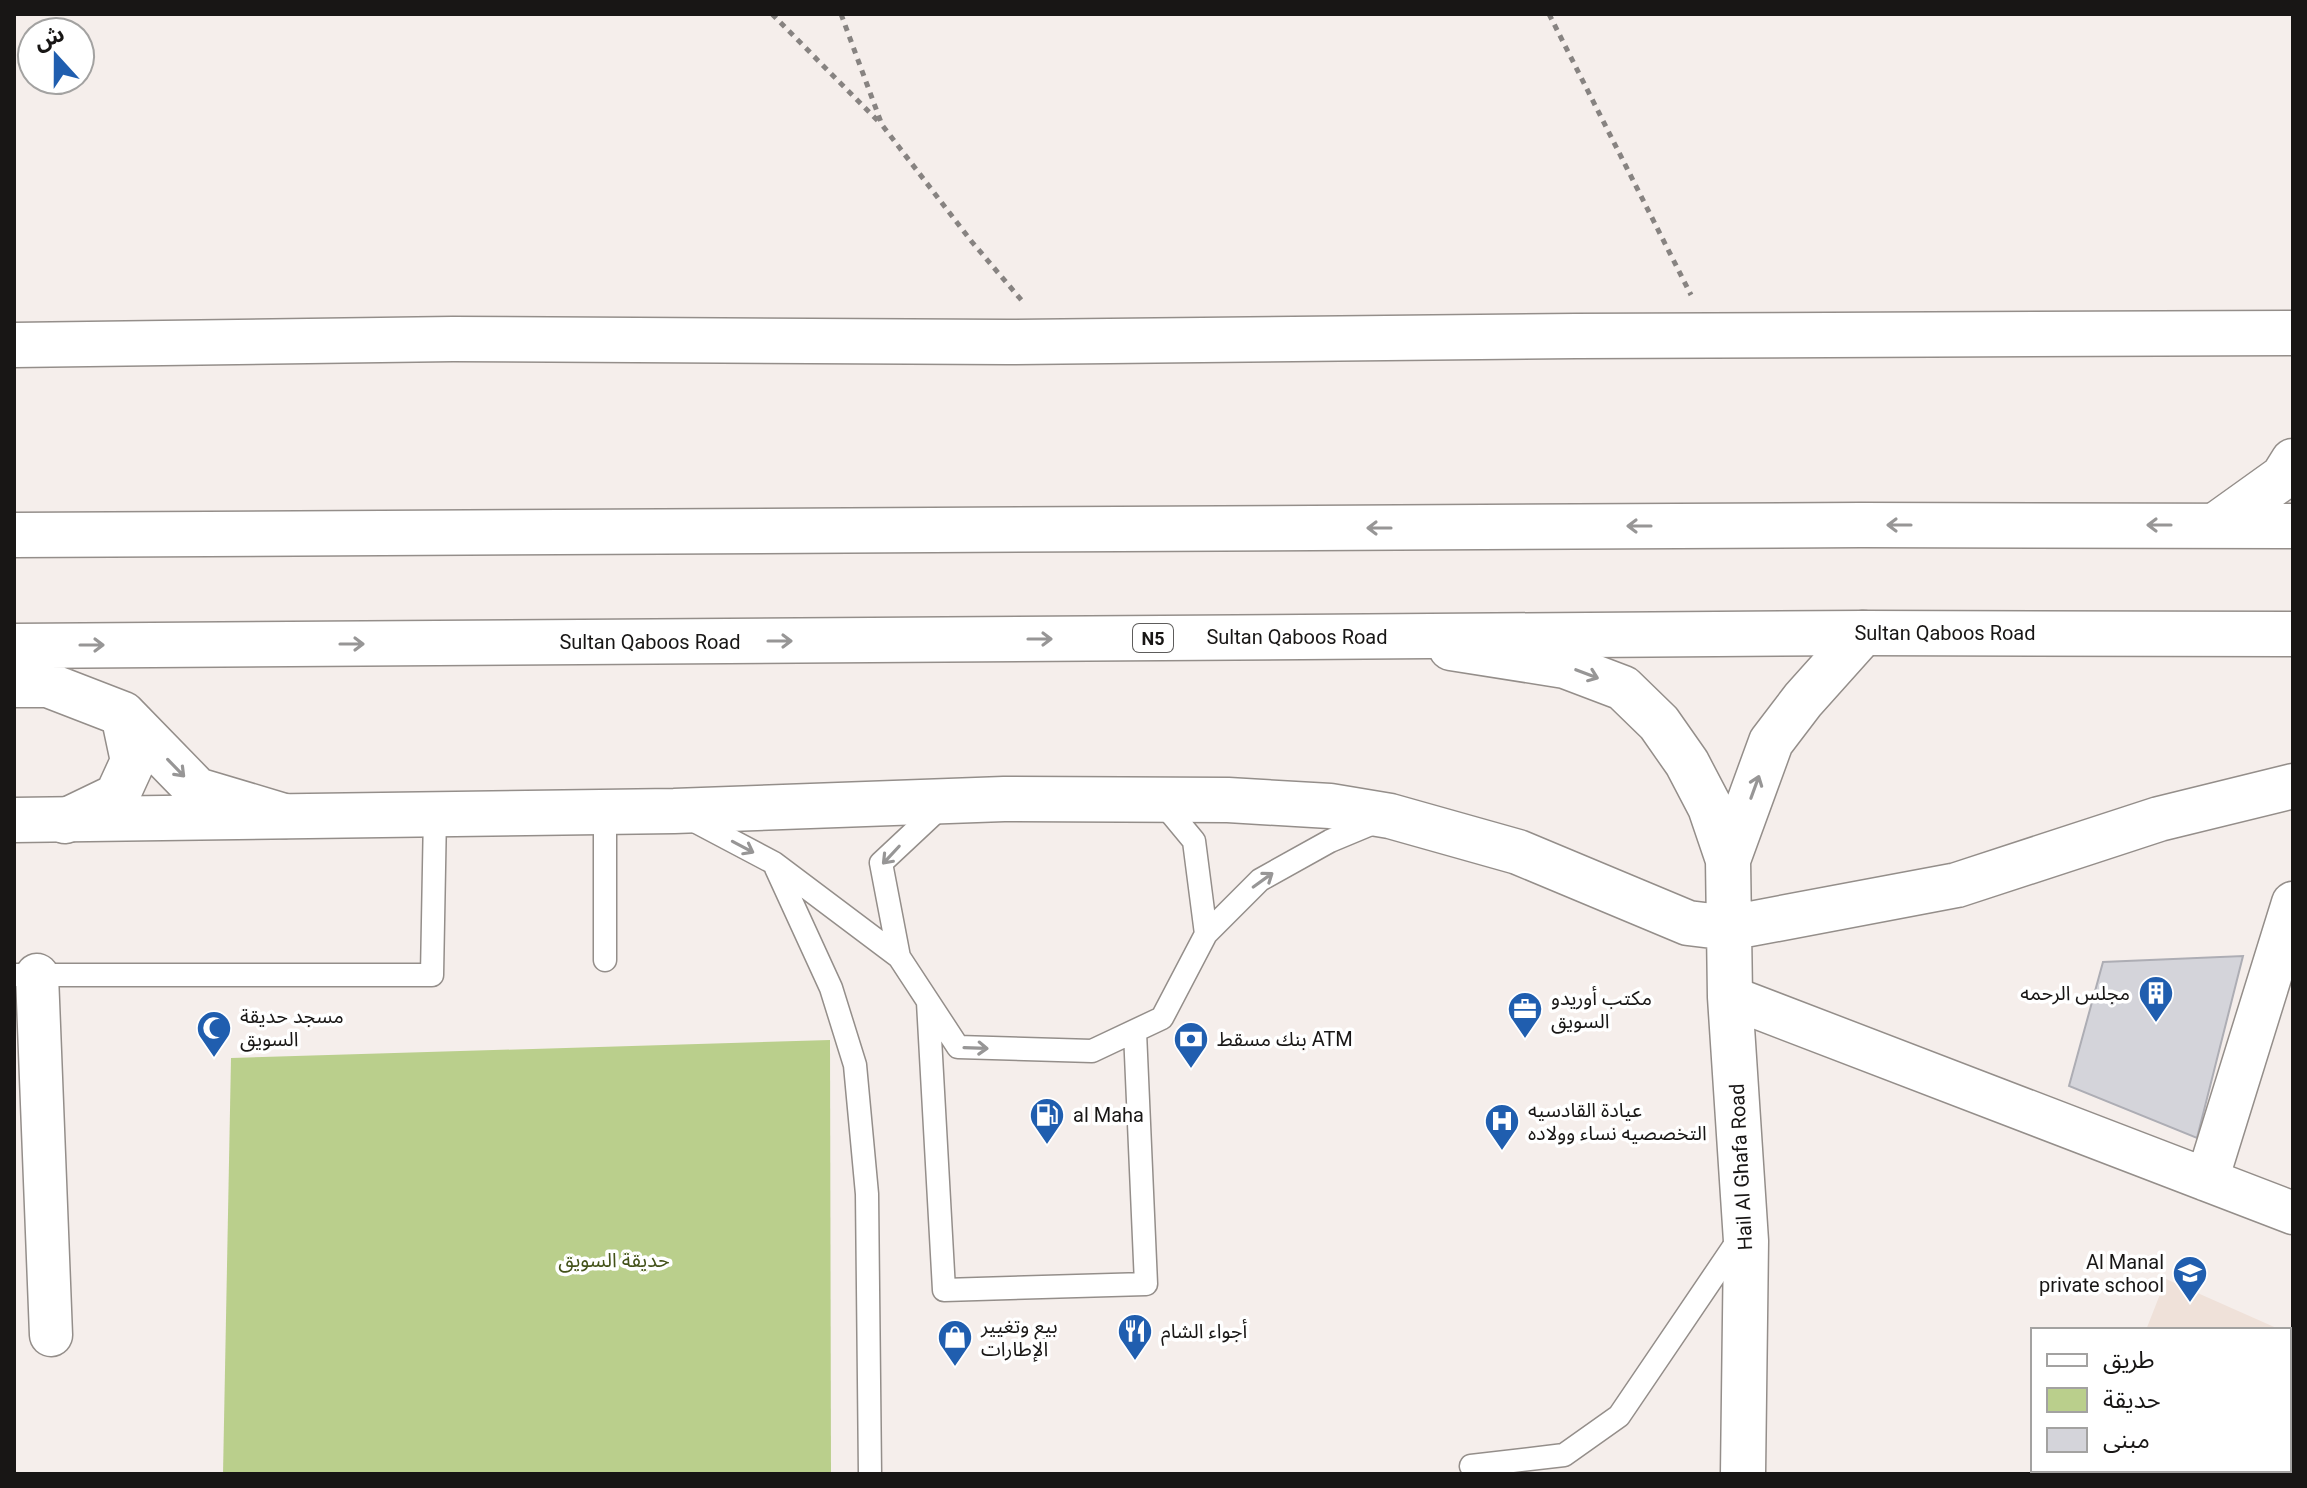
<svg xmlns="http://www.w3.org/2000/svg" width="2307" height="1488" font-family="Roboto,'Noto Sans Arabic',sans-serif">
<rect width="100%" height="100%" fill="#f5eeeb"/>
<!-- built -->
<path fill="#efe1d9" d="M2166,1279L2281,1330H2146Z
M2289,1334L2293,1335V1474H2160L2150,1470H2289Z"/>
<!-- green -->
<path fill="#bacf8c" d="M830,1040L831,1474H223L231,1058Z"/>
<!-- building -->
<path fill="#d4d4da" stroke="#adadb4" stroke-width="2" d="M2243,956L2197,1138L2069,1086L2103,962Z"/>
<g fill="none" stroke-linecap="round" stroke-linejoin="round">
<!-- lane casing -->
<g stroke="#948e8a" stroke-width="25">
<path id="lane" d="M1160,800L1194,841L1206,934
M687,817L774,863L899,957L958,1047L1092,1051L1162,1018L1206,934L1260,880L1330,841L1378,821
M776,868L831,988L855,1065L867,1194L870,1474
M899,957L881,863L943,805
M605,960V811
M14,975H432L435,814
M928,1002L944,1290L1146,1284L1135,1032
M1471,1466L1564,1455L1619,1416L1741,1236"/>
</g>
<!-- street casing -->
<g stroke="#948e8a" stroke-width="45">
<path id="street" d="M37,975L51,1335
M1730,997L2293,1213
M2207,1180L2293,903"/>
</g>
<!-- secondary casing -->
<g stroke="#948e8a" stroke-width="47">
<path id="secondary" d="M14,345L453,339L1007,342L1576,336L2293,333
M2216,525L2283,477L2293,461
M1451,648L1565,666L1623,688L1659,723L1687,763L1710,807L1728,860L1730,997L1746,1241L1743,1474
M14,820L674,811L1004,799L1228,800L1330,806L1390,816L1518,852L1688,923L1729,928L1957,885L2159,819L2293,786
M1728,860L1771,742L1803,700L1863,633"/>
</g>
<!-- highway casing -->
<g stroke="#948e8a" stroke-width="47">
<path id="highway" d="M14,535L1861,525L2293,526
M14,646L1863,633L2293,634
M14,685H48L123,714L197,790L284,816
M65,821L117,796L133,761L123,714"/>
</g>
<!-- path -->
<path stroke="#878381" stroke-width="5" stroke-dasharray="6 6" stroke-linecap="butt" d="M772,14L879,122
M841,14L882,125L972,242L1023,302
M1549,14L1691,295"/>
<!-- lane -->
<use href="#lane" stroke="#fff" stroke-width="22"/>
<!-- street -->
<use href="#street" stroke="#fff" stroke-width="42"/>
<!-- secondary -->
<use href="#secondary" stroke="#fff" stroke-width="44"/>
<!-- highway -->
<use href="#highway" stroke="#fff" stroke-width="44"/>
</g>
<!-- one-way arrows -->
<defs><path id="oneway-shaft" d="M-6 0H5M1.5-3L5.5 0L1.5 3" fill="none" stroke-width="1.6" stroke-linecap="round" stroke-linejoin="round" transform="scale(2)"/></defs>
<g stroke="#979696">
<use href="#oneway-shaft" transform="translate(1899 525) rotate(-180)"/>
<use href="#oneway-shaft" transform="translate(2159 525) rotate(-180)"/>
<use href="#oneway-shaft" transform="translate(1639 526) rotate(180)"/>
<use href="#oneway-shaft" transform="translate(1379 528) rotate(180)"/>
<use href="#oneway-shaft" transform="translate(1040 639)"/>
<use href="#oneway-shaft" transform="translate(780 641)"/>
<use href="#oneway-shaft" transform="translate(352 644)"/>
<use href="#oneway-shaft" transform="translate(92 645)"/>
<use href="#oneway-shaft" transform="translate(1587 674) rotate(21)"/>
<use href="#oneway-shaft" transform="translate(176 768) rotate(46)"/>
<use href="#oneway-shaft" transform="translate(1755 787) rotate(-70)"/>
<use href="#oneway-shaft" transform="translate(743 847) rotate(28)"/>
<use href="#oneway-shaft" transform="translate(891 855) rotate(133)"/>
<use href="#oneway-shaft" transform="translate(1263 880) rotate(-36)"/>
<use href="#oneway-shaft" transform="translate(976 1048) rotate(2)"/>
</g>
<!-- icons -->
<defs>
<g id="building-pin" transform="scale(1.8)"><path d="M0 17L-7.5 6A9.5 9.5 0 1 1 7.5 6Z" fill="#205eaf" stroke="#fff"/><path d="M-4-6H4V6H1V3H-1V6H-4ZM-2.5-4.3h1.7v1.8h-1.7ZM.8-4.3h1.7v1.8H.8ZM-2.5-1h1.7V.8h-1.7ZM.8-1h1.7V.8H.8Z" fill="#fff"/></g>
<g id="office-pin" transform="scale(1.8)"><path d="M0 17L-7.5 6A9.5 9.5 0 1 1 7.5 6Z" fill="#205eaf" stroke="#fff"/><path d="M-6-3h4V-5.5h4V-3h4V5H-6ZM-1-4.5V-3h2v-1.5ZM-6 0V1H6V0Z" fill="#fff"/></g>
<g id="mosque-pin" transform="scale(1.8)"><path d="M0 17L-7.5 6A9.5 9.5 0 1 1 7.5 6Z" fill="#205eaf" stroke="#fff"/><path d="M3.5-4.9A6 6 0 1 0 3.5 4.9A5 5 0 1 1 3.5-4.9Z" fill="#fff"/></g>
<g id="bank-pin" transform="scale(1.8)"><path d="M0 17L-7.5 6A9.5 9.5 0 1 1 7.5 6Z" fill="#205eaf" stroke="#fff"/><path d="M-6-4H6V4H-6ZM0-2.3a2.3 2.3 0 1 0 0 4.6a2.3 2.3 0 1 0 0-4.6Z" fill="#fff"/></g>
<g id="fuel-pin" transform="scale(1.8)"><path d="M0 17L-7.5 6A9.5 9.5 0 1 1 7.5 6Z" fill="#205eaf" stroke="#fff"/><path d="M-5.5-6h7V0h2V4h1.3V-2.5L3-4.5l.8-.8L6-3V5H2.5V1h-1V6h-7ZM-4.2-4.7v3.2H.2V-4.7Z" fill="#fff"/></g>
<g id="hospital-pin" transform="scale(1.8)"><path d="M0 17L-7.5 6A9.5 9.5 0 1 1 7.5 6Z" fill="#205eaf" stroke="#fff"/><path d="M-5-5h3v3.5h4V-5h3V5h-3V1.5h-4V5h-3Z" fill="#fff"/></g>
<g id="school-pin" transform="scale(1.8)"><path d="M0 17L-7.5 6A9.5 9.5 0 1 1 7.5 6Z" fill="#205eaf" stroke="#fff"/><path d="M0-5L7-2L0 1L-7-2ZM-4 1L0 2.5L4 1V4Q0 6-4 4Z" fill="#fff"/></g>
<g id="restaurant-pin" transform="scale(1.8)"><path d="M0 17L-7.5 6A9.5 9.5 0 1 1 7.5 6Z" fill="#205eaf" stroke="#fff"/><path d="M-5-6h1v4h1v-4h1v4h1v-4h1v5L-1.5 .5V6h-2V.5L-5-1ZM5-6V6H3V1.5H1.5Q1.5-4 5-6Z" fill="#fff"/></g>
<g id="shop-pin" transform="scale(1.8)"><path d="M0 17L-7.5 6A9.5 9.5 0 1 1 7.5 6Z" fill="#205eaf" stroke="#fff"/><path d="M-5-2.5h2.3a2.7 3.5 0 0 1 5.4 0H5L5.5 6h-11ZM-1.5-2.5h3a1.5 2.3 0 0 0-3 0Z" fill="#fff"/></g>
</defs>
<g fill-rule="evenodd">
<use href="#building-pin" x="2156" y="993"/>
<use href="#office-pin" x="1525" y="1009"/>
<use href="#mosque-pin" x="214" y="1028"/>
<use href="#bank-pin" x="1191" y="1039"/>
<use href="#fuel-pin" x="1047" y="1115"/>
<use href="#hospital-pin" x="1502" y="1121"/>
<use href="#school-pin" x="2190" y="1273"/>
<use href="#restaurant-pin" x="1135" y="1331"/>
<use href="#shop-pin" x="955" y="1337"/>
</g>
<g text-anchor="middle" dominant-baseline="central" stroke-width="7" stroke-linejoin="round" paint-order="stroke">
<!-- shield labels -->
<rect fill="#fff" stroke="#5d5c5b" stroke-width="2" x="1133" y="624" width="40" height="28" rx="6"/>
<g font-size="18" font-weight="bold" fill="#181615">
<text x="1153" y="638">N5</text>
</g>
<!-- street labels -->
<g font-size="20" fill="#181615" stroke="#fff">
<text x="1945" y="633">Sultan Qaboos Road</text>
<text x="1297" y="637">Sultan Qaboos Road</text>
<text x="650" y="642">Sultan Qaboos Road</text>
<text transform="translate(1741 1167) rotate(-93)">Hail Al Ghafa Road</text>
</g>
<!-- poi labels -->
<g font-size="20" fill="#181615" stroke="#fff" text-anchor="start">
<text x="2130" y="993" text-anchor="end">مجلس الرحمه</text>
<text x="1551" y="998">مكتب أوريدو<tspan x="1551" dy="23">السويق</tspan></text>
<text x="240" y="1016">مسجد حديقة<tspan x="240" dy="23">السويق</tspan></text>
<text x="1217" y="1039">بنك مسقط ATM</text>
<text x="1528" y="1110">عيادة القادسيه<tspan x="1528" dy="23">التخصصيه نساء وولاده</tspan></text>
<text x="1073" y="1115">al Maha</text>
<text x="2164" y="1262" text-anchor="end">Al Manal<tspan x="2164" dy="23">private school</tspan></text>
<text x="981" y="1326">بيع وتغيير<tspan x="981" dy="23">الإطارات</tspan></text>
<text x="1161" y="1331">أجواء الشام</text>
</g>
<!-- park labels -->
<g font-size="20" fill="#435219" stroke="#fff">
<text x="614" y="1260">حديقة السويق</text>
</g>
</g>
<!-- border -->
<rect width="2307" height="1488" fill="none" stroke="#181615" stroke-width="32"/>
<!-- legend -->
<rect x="2031" y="1328" width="260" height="144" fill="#ffffff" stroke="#a3a2a1" stroke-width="2"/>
<rect x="2047" y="1354" width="40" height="12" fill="#ffffff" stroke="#a3a2a1" stroke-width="2"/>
<text x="2103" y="1368" font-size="24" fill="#181615">طريق</text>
<rect x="2047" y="1388" width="40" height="24" fill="#bacf8c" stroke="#a3a2a1" stroke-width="2"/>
<text x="2103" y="1408" font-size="24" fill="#181615">حديقة</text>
<rect x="2047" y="1428" width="40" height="24" fill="#d4d4da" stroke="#a3a2a1" stroke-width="2"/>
<text x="2103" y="1448" font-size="24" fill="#181615">مبنى</text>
<!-- north arrow -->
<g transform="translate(56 56) rotate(339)"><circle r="38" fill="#ffffff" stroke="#a3a2a1" stroke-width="2"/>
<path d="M0-6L14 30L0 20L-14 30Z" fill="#205eaf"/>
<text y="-12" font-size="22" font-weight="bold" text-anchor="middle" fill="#181615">ش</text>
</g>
</svg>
